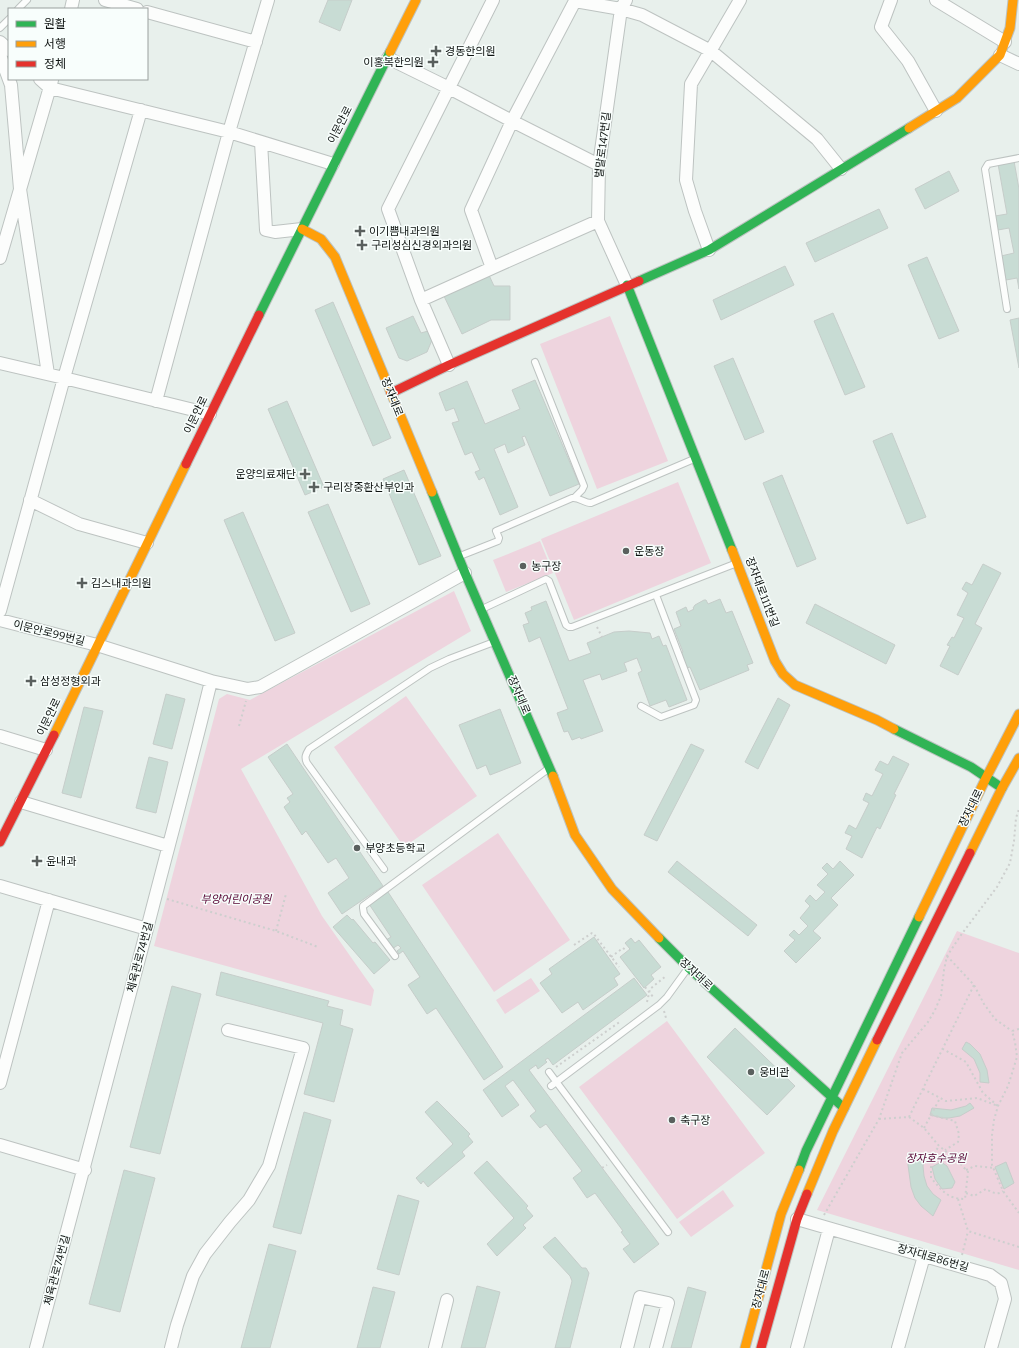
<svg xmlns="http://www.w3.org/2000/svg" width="1019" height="1348" font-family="Bitter,'Noto Sans KR',serif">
<rect width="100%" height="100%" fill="#e8f0ec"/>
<!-- green -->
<path fill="#eed4de" d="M610,316L668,461L597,489L540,344Z
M678,482L711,563L574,620L541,539Z
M540,541L553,573L506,592L493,560Z
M454,591L471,631L241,769L322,916L374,990L371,1006L154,946L219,699L227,694L250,700Z
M406,696L477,796L404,847L334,747Z
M498,833L570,940L494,992L422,885Z
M957,931L1019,953V1270L817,1210Z
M531,978L540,991L505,1014L496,1000Z
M667,1021L765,1153L677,1219L579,1087Z
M723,1190L734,1206L691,1237L679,1222Z"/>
<!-- building -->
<path fill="#c8dcd4" stroke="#c6cdca" d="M328,0H352L340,31L319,22Z
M1014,161L1019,189V289L1017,278L1006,280L1001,256L1014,253L1009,228L998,230L995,216L1007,214L998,164Z
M949,171L959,191L925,209L915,189Z
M879,209L888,228L815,262L806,243Z
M927,257L959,331L939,339L908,265Z
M785,266L794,285L721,320L713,300Z
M488,273L494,286H510V320H491L462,334L443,294Z
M333,302L391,438L373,446L315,310Z
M833,313L865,387L845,395L814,321Z
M413,316L421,333L428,331L432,340L427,352L407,361L399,358L386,328Z
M1019,318V368L1010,320Z
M733,358L764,432L745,440L714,366Z
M535,380L579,484L550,496L525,436L522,437L525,445L508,453L505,444L494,449L518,507L500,515L484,477L479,480L475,472L480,470L472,452L465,455L452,423L459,421L454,408L446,411L439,393L467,381L485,424L520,409L512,390Z
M287,401L324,487L305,495L268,409Z
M892,433L926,517L907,524L873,441Z
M404,470L441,556L419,565L383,479Z
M782,475L816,559L797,567L763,483Z
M328,504L370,604L351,612L308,512Z
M243,512L295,633L275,641L224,520Z
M983,564L1001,573L975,624L982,628L958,675L940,666L950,646L947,645L952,637L954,638L964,618L957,615L968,593L962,589L966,582L972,585Z
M720,599L726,613L732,611L753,663L747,665L749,670L700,690L690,667L687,668L681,653L683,652L674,629L681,626L676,612L686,607L688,612L694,609L693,608L695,605L704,600H706L708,604Z
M546,601L569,661L591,653L587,643L614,632L629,631L650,633L652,639L659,636L663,646L666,645L687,700L669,707L666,700L650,706L638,673L642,671L637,658L624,663L627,671L602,680L600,674L583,680L603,731L581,739L580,737L572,740L568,731L564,732L557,713L568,709L540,637L529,642L523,625L529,623L525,613L532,610L531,607Z
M815,604L895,645L886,664L806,623Z
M166,694L185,699L172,749L153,744Z
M778,698L790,705L758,769L745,762Z
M84,707L103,711L81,798L62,793Z
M500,709L521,763L490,775L486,765L477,769L459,725Z
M287,744L383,886L342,914L328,893L349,878L336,858L328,863L306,831L302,835L284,807L290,802L287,798L293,794L268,757Z
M691,744L704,750L657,841L644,835Z
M893,756L909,764L894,794L896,795L880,829L877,827L862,858L846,849L852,836L845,833L849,825L856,829L869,803L863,800L866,793L872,796L883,774L875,770L880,761L888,765Z
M149,757L168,762L156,813L136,808Z
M677,861L757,925L748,936L668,872Z
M840,861L854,875L831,898L838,905L813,931L821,938L796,963L784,951L795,940L789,935L794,930L799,935L808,926L800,918L810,906L805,901L810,895L816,901L825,892L817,885L828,874L822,868L827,863L833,869Z
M388,892L503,1067L484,1080L436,1008L427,1014L408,985L420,977L403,951L399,954L397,951L401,948L398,945L392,949L386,940L391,937L369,904Z
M347,915L352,920L353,919L373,943L375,942L390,960L374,974L333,927Z
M594,937L620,974L614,978L618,985L583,1010L578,1002L562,1013L540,983L552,974L549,969Z
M631,938L635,943L639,940L661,967L651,975L654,979L644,988L620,957L630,949L625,943Z
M221,972L329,1001L327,1006L343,1010L340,1025L353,1029L334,1102L304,1094L323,1023L216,995Z
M634,978L647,995L553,1065L548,1058L545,1060L547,1062L538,1069L536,1065L529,1070L659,1244L634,1263L623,1249L630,1244L621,1232L623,1231L595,1193L587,1198L573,1178L582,1171L546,1124L540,1128L530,1116L536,1111L513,1080L505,1086L519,1105L502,1117L483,1090Z
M172,986L201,994L160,1154L130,1147Z
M735,1028L795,1086L767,1115L707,1057Z
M966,1042L970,1044L980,1054L987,1070L989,1083L980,1082V1073L974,1059L962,1049Z
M437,1101L470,1134L468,1136L473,1142L462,1152L465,1156L428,1187L423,1181L421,1184L416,1178L453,1144L425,1112Z
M970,1103L974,1108L960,1116L949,1118H943L930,1115L932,1108L951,1110L966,1106Z
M304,1112L331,1120L301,1234L273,1227Z
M910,1152L925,1157L923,1166L924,1176L927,1186L933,1194L941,1200L933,1216L921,1206L915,1198L911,1187L908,1165Z
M487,1161L528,1206L526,1208L533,1216L523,1225L526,1228L497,1256L487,1244L514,1218L474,1173Z
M941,1162L947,1166L955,1182L952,1188L942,1189L935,1179L932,1167Z
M1006,1162L1014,1183L1004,1189L995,1167Z
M124,1170L155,1178L120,1312L89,1304Z
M398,1195L419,1201L399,1275L377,1269Z
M555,1237L582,1268H586L589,1273L570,1348H555L572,1281L570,1276L543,1247Z
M269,1244L296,1251L270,1348H241Z
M477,1286L500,1292L485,1348H461Z
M373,1287L395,1292L380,1348H357Z
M688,1287L706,1292L691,1348H671Z"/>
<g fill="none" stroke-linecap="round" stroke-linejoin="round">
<!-- lane casing -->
<g stroke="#bdc3c1" stroke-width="8">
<path id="lane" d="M18,9L27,0
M0,28L9,19
M1007,309L985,169L988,164L1019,158
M535,362L584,486L582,490L575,497
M460,556L498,541L499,538L496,531L572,498C579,497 584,503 591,503L694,459
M482,609L546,579L549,581L566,625L569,627H572L737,563
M641,706L661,717L694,705L696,700L656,595
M384,869L307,763C304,757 306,754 309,749L430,668L449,659L494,642
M395,956L364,914L363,908V906L548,769
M549,1072L668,1232
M551,1086L659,1005L667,997L688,968"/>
</g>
<!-- street casing -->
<g stroke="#bdc3c1" stroke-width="14">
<path id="street" d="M105,0L137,9
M626,0L621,9L599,165L598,221L627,285
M891,0L881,27L908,61L936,111
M936,0L1005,42
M71,9L73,0
M147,12L256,42
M0,42L9,50
M0,55L11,85L20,189L48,374
M1000,55L1019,64
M388,58L449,88L512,121L575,1L621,9L642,15L711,51L817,139L841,169
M40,79L50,88L229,132L333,164
M261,142L266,230L275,232L302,229
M598,221L492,268L471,210L512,121L599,165
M709,250L695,211L686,180L691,84L740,0
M0,258L52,80
M421,300L492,268
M0,363L64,378L210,414
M449,365L421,300L388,209L493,0
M156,401L229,132L268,0
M30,500L79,524L147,543
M0,611L64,378L141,110
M0,620L97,645L211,681C191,764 168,847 147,929C110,1069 74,1209 36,1348
M211,681L248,689L260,687L465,573
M0,736L46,750
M21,802L168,846
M0,886L147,929
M0,1083L49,900
M0,1145L85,1170
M797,1219L990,1275L1001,1283L1005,1299L991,1348
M171,1348L177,1325L193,1276L205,1254L230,1222L249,1200L269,1166L303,1048L228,1030
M435,1348L447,1300
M627,1348L640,1297L668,1303L656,1348
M797,1348L829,1229
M898,1348L924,1256"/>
</g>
<!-- fast casing -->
<g stroke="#bdc3c1" stroke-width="11">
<path id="fast" d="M639,281L709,250L909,128
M627,285L732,550
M259,315L390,52
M432,492L465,573L553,776
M894,729L971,767L1002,788
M659,938L690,969L844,1108
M799,1170L806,1151L919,917"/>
</g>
<!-- slow casing -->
<g stroke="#bdc3c1" stroke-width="11">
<path id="slow" d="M390,52L416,0
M909,128L957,98L1000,55L1010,28L1013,0
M302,229L321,239L335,257L432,492
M732,550L775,661L783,674L795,685L877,720L894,729
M54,735L186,464
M553,776L575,835L612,889L659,938
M970,853L1002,788L1019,758
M919,917L986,778L1019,714
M807,1194L833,1131L877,1040
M745,1348L781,1214L799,1170"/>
</g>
<!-- jam casing -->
<g stroke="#bdc3c1" stroke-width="11">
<path id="jam" d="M391,393L449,365L639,281
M186,464L259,315
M0,842L54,735
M877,1040L970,853
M761,1348L797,1219L807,1194"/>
</g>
<!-- path -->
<path stroke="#cdcfce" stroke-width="2" stroke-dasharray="2 3" stroke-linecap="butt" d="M597,627L602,637
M239,726L246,701
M167,899L276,931L318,947
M276,931L286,894
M574,945L592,933H593L619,967
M947,956L974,985L984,1004L995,1019L1012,1031
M611,957L623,948L627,951
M645,987L654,998
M647,1002L650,989L666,976
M664,1011L666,1018
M1019,1029L1012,1031L1015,1042L1017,1057L1008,1086L998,1106L994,1120L992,1135V1165L1003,1191L1019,1213
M556,1067L621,1021
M923,1089L946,1101L977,1098L998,1106L983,1093L966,1062L943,1049
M931,1115L940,1098
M909,1117L924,1128L939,1146L957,1160L968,1172L965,1199C947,1199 942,1190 931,1178V1158L939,1146
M879,1119L909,1117L974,985
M924,1128L931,1115L955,1121L959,1134L958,1142L945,1150
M602,1168L607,1165
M966,1170L975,1166L994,1168
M966,1193L974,1196L986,1189C992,1192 997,1196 1003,1191
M958,1199L968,1231L1019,1247
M824,1215L879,1119L902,1053L928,1022L935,1010L941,996L944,970L947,956L961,935L997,887L1010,863L1014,841L1016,818L1019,809
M962,1255L968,1231"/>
<!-- lane -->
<use href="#lane" stroke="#fcfdfc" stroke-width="6"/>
<!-- street -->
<use href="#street" stroke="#fcfdfc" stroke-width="12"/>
<!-- fast -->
<use href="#fast" stroke="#30b455" stroke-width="9"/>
<!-- slow -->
<use href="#slow" stroke="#ff9f0a" stroke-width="9"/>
<!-- jam -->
<use href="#jam" stroke="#e5322d" stroke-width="9"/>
</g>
<!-- markers -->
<g fill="#5a605e" stroke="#f8fefc" stroke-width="1.5">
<path d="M434 45h4v4h4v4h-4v4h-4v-4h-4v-4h4z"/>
<path d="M431 56h4v4h4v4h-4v4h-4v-4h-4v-4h4z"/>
<path d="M358 225h4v4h4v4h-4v4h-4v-4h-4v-4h4z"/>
<path d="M360 239h4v4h4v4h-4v4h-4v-4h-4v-4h4z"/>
<path d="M303 468h4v4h4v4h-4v4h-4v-4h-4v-4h4z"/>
<path d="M312 481h4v4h4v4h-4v4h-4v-4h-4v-4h4z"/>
<circle cx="626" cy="551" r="4"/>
<circle cx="523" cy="566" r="4"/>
<path d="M80 577h4v4h4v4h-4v4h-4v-4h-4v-4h4z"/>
<path d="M29 675h4v4h4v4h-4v4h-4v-4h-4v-4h4z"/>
<circle cx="357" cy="848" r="4"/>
<path d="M35 855h4v4h4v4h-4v4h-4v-4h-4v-4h4z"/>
<circle cx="751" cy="1072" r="4"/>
<circle cx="672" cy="1120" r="4"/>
</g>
<g text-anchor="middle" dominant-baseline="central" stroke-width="3" stroke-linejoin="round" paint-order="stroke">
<!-- poi labels -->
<g font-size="11" fill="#0e1311" stroke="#f8fefc" text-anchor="start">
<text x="445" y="51">경동한의원</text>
<text x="424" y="62" text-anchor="end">이홍복한의원</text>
<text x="369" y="231">이기쁨내과의원</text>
<text x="371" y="245">구리성심신경외과의원</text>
<text x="296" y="474" text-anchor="end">운양의료재단</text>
<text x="323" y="487">구리장중환산부인과</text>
<text x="634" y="551">운동장</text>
<text x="531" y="566">농구장</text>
<text x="91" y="583">김스내과의원</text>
<text x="40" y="681">삼성정형외과</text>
<text x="365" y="848">부양초등학교</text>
<text x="46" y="861">윤내과</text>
<text x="759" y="1072">웅비관</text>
<text x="680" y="1120">축구장</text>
</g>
<!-- street labels -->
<g font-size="11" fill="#0e1311" stroke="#f8fefc">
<text transform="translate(340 125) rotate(-63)">이문안로</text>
<text transform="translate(603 145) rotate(-83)">벌말로147번길</text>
<text transform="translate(392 397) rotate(68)">장자대로</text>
<text transform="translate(196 415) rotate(-64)">이문안로</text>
<text transform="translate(762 592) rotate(69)">장자대로111번길</text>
<text transform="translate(49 633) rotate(14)">이문안로99번길</text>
<text transform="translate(519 695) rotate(67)">장자대로</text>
<text transform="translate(49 717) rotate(-64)">이문안로</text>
<text transform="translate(971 808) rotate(-64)">장자대로</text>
<text transform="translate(140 957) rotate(-75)">체육관로74번길</text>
<text transform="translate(696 974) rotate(43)">장자대로</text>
<text transform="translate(933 1258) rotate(16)">장자대로86번길</text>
<text transform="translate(57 1270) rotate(-75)">체육관로74번길</text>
<text transform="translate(761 1289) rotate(-75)">장자대로</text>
</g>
<!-- park labels -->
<g font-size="11" font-style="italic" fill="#550131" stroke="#f8fefc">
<text x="236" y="899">부양어린이공원</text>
<text x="936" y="1158">장자호수공원</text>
</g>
</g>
<!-- legend -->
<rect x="8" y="8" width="140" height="72" fill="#f8fefc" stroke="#9aa09e"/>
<rect x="16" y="21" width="20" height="6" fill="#30b455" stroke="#9aa09e"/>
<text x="44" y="28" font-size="12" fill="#0e1311">원활</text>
<rect x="16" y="41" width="20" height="6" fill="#ff9f0a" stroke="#9aa09e"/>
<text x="44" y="48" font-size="12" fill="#0e1311">서행</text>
<rect x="16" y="61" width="20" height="6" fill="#e5322d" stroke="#9aa09e"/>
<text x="44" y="68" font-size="12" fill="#0e1311">정체</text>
</svg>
